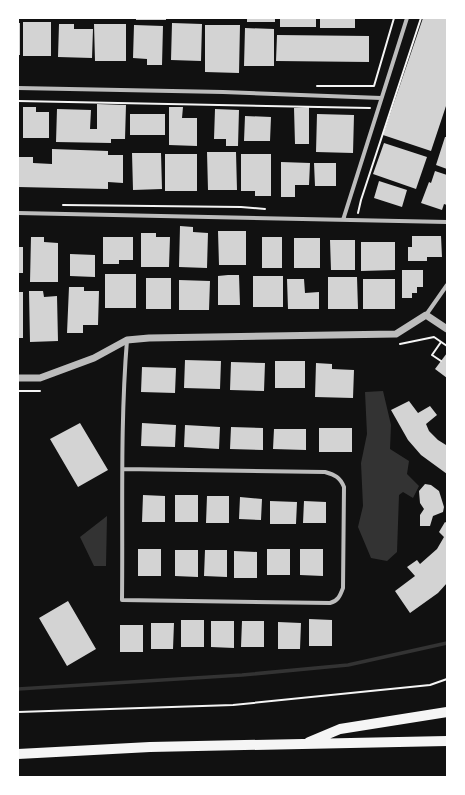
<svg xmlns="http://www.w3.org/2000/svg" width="465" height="795" font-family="Helvetica,sans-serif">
<rect width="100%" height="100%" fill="#111"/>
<!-- water -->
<path fill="#333" d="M383,391L391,425L390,449L409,461L407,474L419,486L413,498L403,492L399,495L397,552L387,561L371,558L358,527L363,506L361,463L367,434L365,392Z
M107,516L106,566H94L80,537Z"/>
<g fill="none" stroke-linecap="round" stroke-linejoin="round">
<!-- stream -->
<path stroke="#333" stroke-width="3.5" d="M18,689L242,675L348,665L447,643"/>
</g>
<!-- building -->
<path fill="#d3d3d3" d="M136,18H166V20H136Z
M247,18H275V22H247Z
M280,18H316V27H280Z
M320,18H355V28H320Z
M423,18H447V103L431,151L383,135Z
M23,22H51V56H23Z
M18,23H20V55H18Z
M172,23L202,24L201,61L171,60Z
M59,24H74V29H93L92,58L58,57Z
M94,24H126V61H95Z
M134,25L163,26L162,65H147V59L133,58Z
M205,25H240L239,73L205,72Z
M245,28L274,29V66H244Z
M277,35L369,36V62L276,61Z
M97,104L126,105L125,139H111V143L56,142L57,109L91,110L90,129H97Z
M23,107H36V112H49V138H23Z
M169,107H183L182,118H197V146L169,145Z
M309,107V144H295L294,108Z
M215,109L239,110L238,146H226V139H214Z
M130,114H165V135H130Z
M317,114L354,115L353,153L316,152Z
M245,116L271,117L270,141H244Z
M445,137H447V169L436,165Z
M384,143L427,157L416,189L373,174Z
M52,149L108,151V155H123V183L108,182V189L18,187V157H33V163L52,164Z
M207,152H236L237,190H208Z
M132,153H161L162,189L133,190Z
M165,154H197V191H165Z
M241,154H271V196H255V191H241Z
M281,162L310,163L309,185H295V197H281Z
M314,163H336V186H315Z
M435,171L447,175V205L444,204L442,210L421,203L429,182L431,183Z
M379,181L407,190L402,207L374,198Z
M180,226L193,227V232L208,233L207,268L179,267Z
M218,231H246V265H219Z
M141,233H156V237H170L169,267H141Z
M412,236H441L442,257H427V261H408V247H412Z
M31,237H44V242L58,243V282H30Z
M103,237H133V260H119V264H103Z
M262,237H282V268H262Z
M294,238H320V268H294Z
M330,240H355V270H331Z
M361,242H395V270L361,271Z
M18,247H23V273H18Z
M70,254L95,255V277L70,276Z
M402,270H423V287H417V293H412V298H402Z
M105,274H136V308H105Z
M228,275H239L240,305H218V276Z
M253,276H283V307H253Z
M328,277H357L358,309H328Z
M146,278H171V309H146Z
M287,279H304L305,293L319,292V309H288Z
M363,279H395V309H363Z
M179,280L210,281L209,310H179Z
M69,287H84V291H99L98,325H83V333H67Z
M29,291H43L44,297L57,296L58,341L30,342Z
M18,292H23V338H18Z
M447,353V378L435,369Z
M185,360L221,361L220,389L184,388Z
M275,361H305V388H275Z
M231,362L265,363L264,391L230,390Z
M316,363L332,364V369L354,370L353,398L315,397Z
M142,367L176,368L175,393L141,392Z
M409,401L418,413L430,406L437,415L426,424L429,431L438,440L446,445L447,444V474L421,455L408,440L391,410Z
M80,423L108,470L78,487L50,439Z
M142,423L176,425L175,447L141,446Z
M185,425L220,427L219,449L184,447Z
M231,427L263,428V450L230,449Z
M319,428H352V452H319Z
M274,429H306V450L273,449Z
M425,484L431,485L439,491L444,507L443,512L433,516L430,526H420V515L424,509L420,503L419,491Z
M143,495L165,496V522H142Z
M175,495H198V522H175Z
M207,496H229V523H206Z
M240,497L262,499L261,520L239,519Z
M270,501L297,502L296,524H270Z
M304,501L326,502V523H303Z
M445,522L447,523V583L438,593L410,613L395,591L415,576L407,567L417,560L420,564L437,549L444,537L439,532Z
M138,549H161V576H138Z
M267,549H290V575H267Z
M300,549H323V576L300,575Z
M175,550H198V577L175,576Z
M205,550H227V577L204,576Z
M234,551L257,552V578H234Z
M68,601L96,649L67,666L39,618Z
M309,619L332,620V646H309Z
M181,620H204V647H181Z
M211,621H234V648L211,647Z
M242,621H264V647H241Z
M278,622L301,623L300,649H278Z
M151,623H174L173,649H151Z
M120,625H143V652H120Z"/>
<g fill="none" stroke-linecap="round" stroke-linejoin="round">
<!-- path -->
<path stroke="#f5f5f5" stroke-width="2" d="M317,86H374L394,18
M18,101L370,108
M63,205L241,207L265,209
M358,213L361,200L421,18
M441,342L432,355L441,361
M400,344L434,337L447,346
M18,391H40
M18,712L233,705L430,685L447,679"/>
<!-- minor -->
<path stroke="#bcbcbc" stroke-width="4" d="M18,88L223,92L381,98
M18,213L447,222
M343,220L407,18
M426,315L447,285
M123,469L325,472C335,475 340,477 344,487L343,588C340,596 338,601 330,603L122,600C123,513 120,426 127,340"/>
<!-- tertiary -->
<path stroke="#bcbcbc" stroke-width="7" d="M18,378H40L94,358L127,340L149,338L396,334L426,315L447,329"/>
<!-- motorway -->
<path stroke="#f5f5f5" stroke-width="10" d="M309,742L340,729L447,712
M18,754L150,747L447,741"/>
</g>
<!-- border -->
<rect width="465" height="795" fill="none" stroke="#ffffff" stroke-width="38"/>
</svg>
